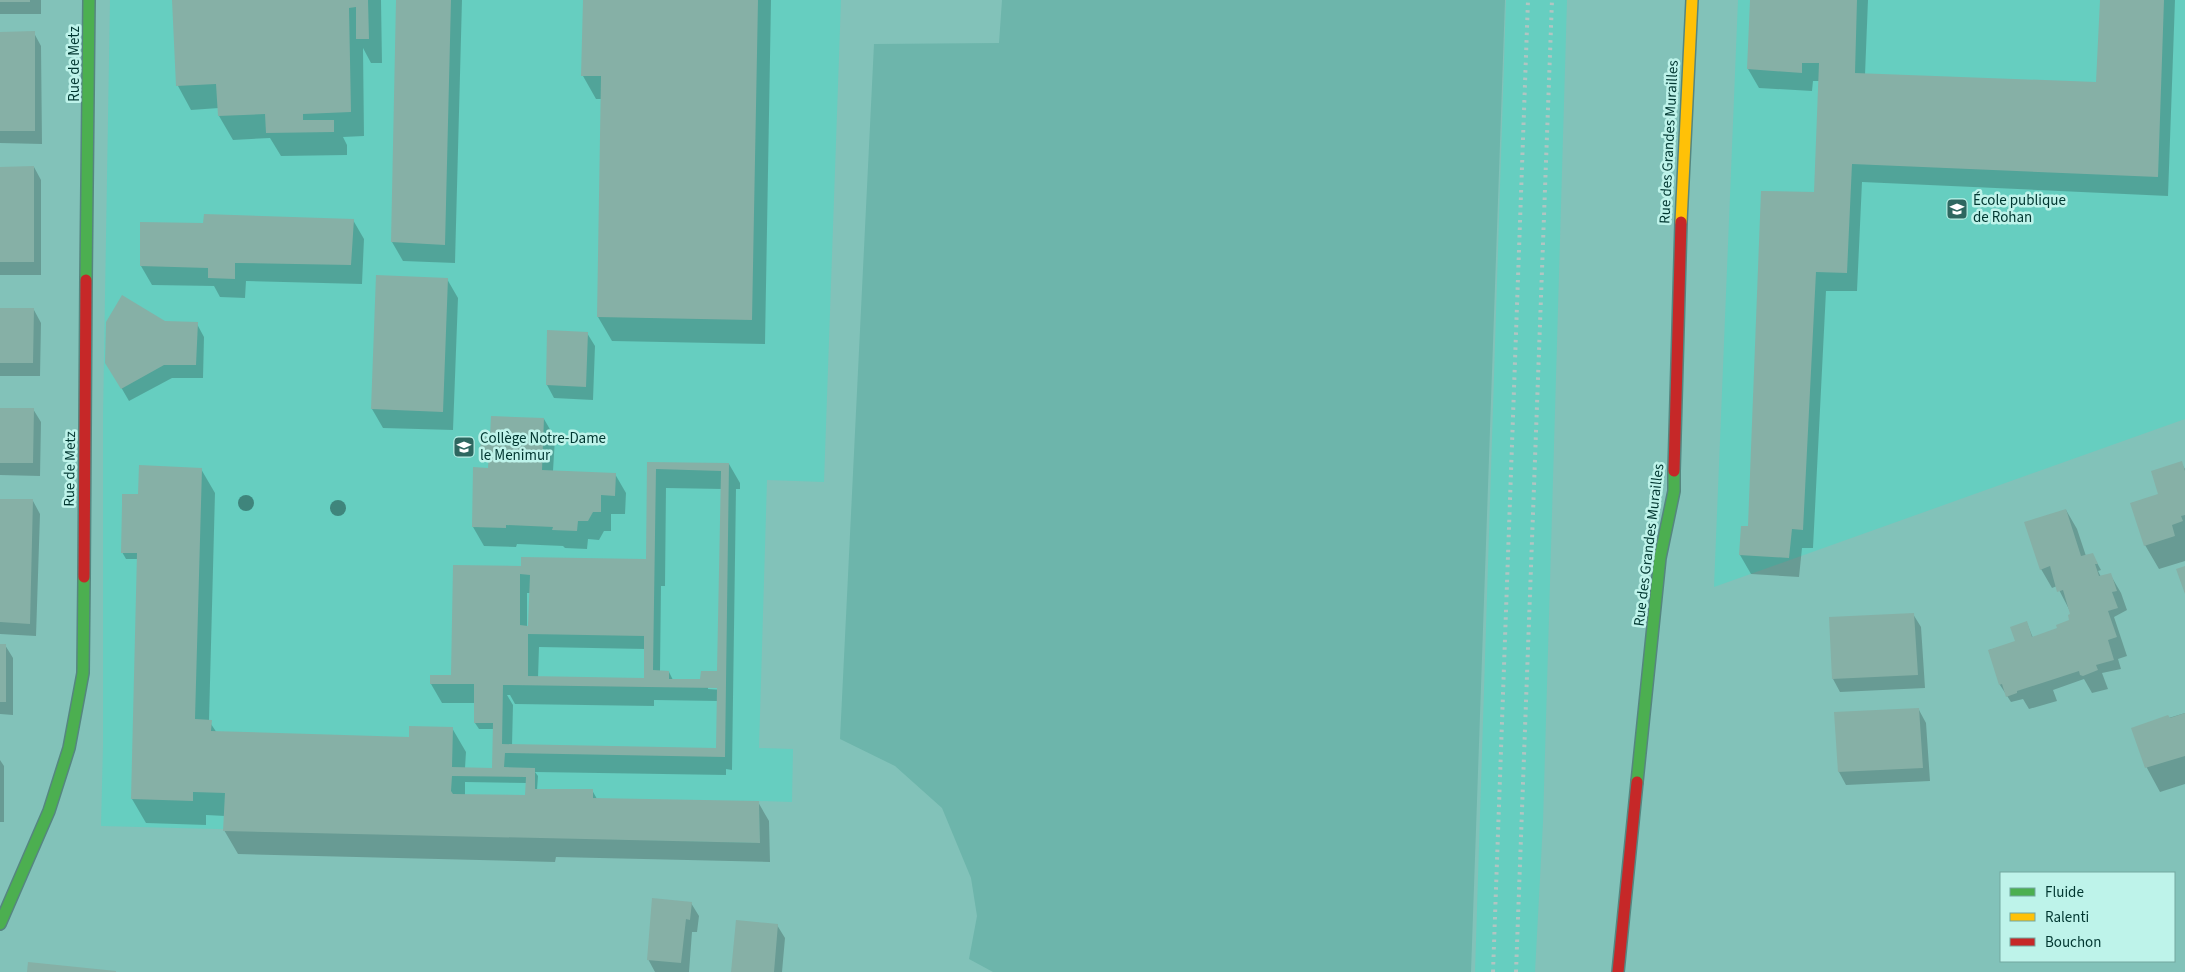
<svg xmlns="http://www.w3.org/2000/svg" width="2185" height="972" font-family="'Source Sans 3',sans-serif">
<rect width="100%" height="100%" fill="#82c2b9"/>
<!-- built -->
<path fill="#66cec0" d="M110,0H841L824,482L767,480L759,748L793,749L792,802L759,801L760,843L101,826L103,746V416Z
M1506,0H1567L1543,822L1535,972H1475Z
M1738,0H2185V419L1714,587Z"/>
<!-- green -->
<path fill="#6db5ab" d="M1002,0H1505L1471,972H993L969,959L977,916L971,878L942,808L895,766L840,739L874,44L999,43Z"/>
<!-- shadow -->
<path fill="#0003" fill-rule="evenodd" d="M0,0H41V14H0Z
M173,0H381L382,63H371L363,48L364,136L343,137L347,145V155L281,156L270,138L233,140L219,116V108L191,110L178,86Z
M398,0H462L455,263L403,261L392,242Z
M584,0H771L765,344L612,341L598,317L602,99H596L583,76Z
M1751,0H1868L1865,75L2098,84L2101,0H2175L2168,196L1862,182L1857,291H1826L1813,548H1802L1799,577L1751,574L1740,555L1749,528L1815,194L1819,81H1813L1812,91L1759,88L1748,69Z
M0,33H34L41,46L42,144L0,143Z
M34,167L41,180V275H0V168Z
M353,220L364,239L362,284L246,281L245,298L220,297L214,286L152,285L141,266L142,223L205,224Z
M447,279L458,298L453,430L383,428L372,409Z
M0,309L34,310L41,323L40,376H0Z
M164,322L197,324L204,337L203,378H172L129,401L107,363Z
M587,333L595,346L593,400L554,398L547,385Z
M0,409H33L41,422L40,476L0,475Z
M544,419L555,438L553,471L615,474L626,493L625,514H611V531H604L599,540L588,539L587,549L565,548L563,546L517,544L516,547L484,546L473,527L474,468L490,469V463L482,449L491,438Z
M649,463L729,464L740,483V489H736L732,770L726,769V775L535,772L538,776L537,790H592L597,799L758,802L769,821L770,862L556,857L555,862L238,854L224,830L225,816L206,815V825L146,823L132,799L138,559H126L122,552L139,495L201,469L215,493L209,721L217,733L410,739L452,728L466,752L465,768L493,769L494,729H479L475,723V703H442L431,684L452,676L522,567L647,560ZM666,488L722,489L719,672L702,681L673,680L669,672H660L661,586H665ZM527,593H530V627H527ZM539,647L645,649V679L538,678ZM708,687H723V690L708,689ZM507,695H510L515,704L654,706V700L718,701V753L512,746L513,705ZM465,782L527,783V796L465,795Z
M2181,463L2185,469V561L2159,569L2145,545L2160,495Z
M0,500L33,501L40,514L36,636L0,634Z
M2066,510L2077,529L2086,556L2096,561L2101,570L2098,571L2101,577L2110,574L2121,593L2127,610L2114,617L2127,656L2118,659L2121,669L2102,673L2108,689L2092,693L2084,679L2053,690L2057,701L2029,709L2023,699L2011,702L2000,685L1989,650L2017,642L2027,623L2033,638L2059,628L2070,621L2072,615L2057,586L2052,588L2041,569Z
M1913,614L1921,627L1925,688L1840,692L1833,679Z
M0,645H5L13,658V715L0,714Z
M1919,710L1926,723L1930,781L1846,785L1839,772L1836,713Z
M2185,713V784L2160,792L2147,768L2133,729Z
M0,760L4,766V822H0Z
M691,903L699,916L697,932H692L689,972H655L648,959Z
M777,925L785,938L782,972H732Z"/>
<!-- building -->
<path fill="#86b0a6" fill-rule="evenodd" d="M0,0H30V2H0Z
M172,0H368L369,39H356V7L349,8L351,112L303,114V120H334V132L266,133L265,114L218,116L216,84L176,86Z
M396,0H451L445,245L391,242Z
M583,0H758L752,320L597,317L601,76H581Z
M1750,0H1857L1855,73L2096,82L2100,0H2164L2158,177L1852,164L1847,273L1816,272L1803,530L1792,529L1789,558L1739,555L1741,526H1748L1761,191L1814,192L1819,63H1802V73L1747,69Z
M35,31V131H0V32Z
M34,166V262H0V167Z
M204,214L354,219L351,265L235,263V279L208,278V268L140,266V222L203,223Z
M376,275L448,278L443,412L371,409Z
M122,295L165,321L198,322L196,365H164L121,389L105,363L106,322Z
M0,308H34L33,363H0Z
M547,330L588,332L586,387L546,385Z
M0,408H34L33,463H0Z
M491,416L544,418L542,470L616,473L615,496L601,495V512H593L588,521H578L577,531L552,530L553,527L506,525V528L472,527L473,467L488,468L489,450H480L481,436L490,437Z
M2182,461L2185,471V515L2181,516L2183,521L2172,525L2175,536L2144,546L2130,503L2158,494L2151,471Z
M647,462L729,463L725,757L505,753L504,767L535,768V789H593V798L759,801L760,843L223,831L225,793L193,792V801L131,799L137,553H121L122,505V494H138L139,465L202,468L195,719L212,720L211,731L409,737V726L453,727L452,767L492,768L493,723H474V684H430V675H451L453,565L521,566V557L646,559ZM656,469L721,471L717,671H701L700,679H669V671L653,670ZM520,574L530,575L528,626L520,625ZM528,634L644,636V678L528,676ZM503,685L717,688L716,748L502,744ZM452,776L526,777L525,795L453,794L451,791Z
M0,499H33L30,624L0,622Z
M2066,509L2081,556L2093,553L2098,564H2095L2099,576L2111,573L2117,591L2112,592L2118,608L2108,611L2117,637L2108,640L2114,660L2096,665L2098,670L2083,676L2080,675L2079,671L2017,691V693L2006,697L2002,684L1999,685L1988,650L2015,641L2010,627L2027,621L2032,637L2057,628L2056,625L2069,620L2068,615L2070,614L2063,590L2057,592L2050,566L2040,570L2024,522Z
M2185,566V594L2176,569Z
M1914,613L1918,675L1832,679L1829,617Z
M0,644H6V702H0Z
M1919,708L1923,768L1838,772L1834,712Z
M2185,713V756L2145,768L2131,728L2168,715L2170,718Z
M652,898L692,902L690,920L686,919L681,963L647,960Z
M736,920L778,924L774,972H731Z
M28,962L116,971V972H27Z"/>
<g fill="none" stroke-linecap="round" stroke-linejoin="round">
<!-- fast casing -->
<g stroke="#558680" stroke-width="14">
<path id="fast" d="M86,280L89,0
M1637,782L1660,558L1674,491V471
M0,924L49,811L69,748L83,673L84,577"/>
</g>
<!-- slow casing -->
<g stroke="#558680" stroke-width="14">
<path id="slow" d="M1681,222L1692,0"/>
</g>
<!-- jam casing -->
<g stroke="#558680" stroke-width="14">
<path id="jam" d="M1674,471L1681,222
M84,577L86,280
M1618,972L1637,782"/>
</g>
<!-- fast -->
<use href="#fast" stroke="#4caf50" stroke-width="11"/>
<!-- slow -->
<use href="#slow" stroke="#ffc107" stroke-width="11"/>
<!-- jam -->
<use href="#jam" stroke="#c62828" stroke-width="11"/>
<!-- rail -->
<path stroke="#b1c5c2" stroke-width="4" stroke-dasharray="2.5 5" stroke-linecap="butt" d="M1493,972L1528,0
M1516,972L1552,0"/>
</g>
<!-- trees -->
<g fill="#3f857c">
<circle cx="246" cy="503" r="8"/>
<circle cx="338" cy="508" r="8"/>
</g>
<!-- icons -->
<defs>
<g id="school-square" transform="scale(1.125)"><rect x="-9" y="-9" width="18" height="18" rx="4" fill="#2e6760" stroke="#bef3ea"/><path d="M0-5L7-2L0 1L-7-2ZM-4 1L0 2.5L4 1V4Q0 6-4 4Z" fill="#fff"/></g>
</defs>
<g fill-rule="evenodd">
<use href="#school-square" x="1957" y="209"/>
<use href="#school-square" x="464" y="447"/>
</g>
<g text-anchor="middle" dominant-baseline="central" stroke-width="5" stroke-linejoin="round" paint-order="stroke">
<!-- street labels -->
<g font-size="15" fill="#003630" stroke="#bef3ea">
<text transform="translate(74 64) rotate(-90)">Rue de Metz</text>
<text transform="translate(1669 142) rotate(-87)">Rue des Grandes Murailles</text>
<text transform="translate(70 469) rotate(-89)">Rue de Metz</text>
<text transform="translate(1649 545) rotate(-83)">Rue des Grandes Murailles</text>
</g>
<!-- poi labels -->
<g font-size="15" fill="#003630" stroke="#bef3ea" text-anchor="start">
<text x="1973" y="200">École publique<tspan x="1973" dy="17">de Rohan</tspan></text>
<text x="480" y="438">Collège Notre-Dame<tspan x="480" dy="17">le Menimur</tspan></text>
</g>
</g>
<!-- legend -->
<rect x="2000" y="872" width="175" height="90" fill="#bef3ea" stroke="#72a7a0"/>
<rect x="2010" y="888" width="25" height="8" fill="#4caf50" stroke="#72a7a0"/>
<text x="2045" y="897" font-size="15" fill="#003630">Fluide</text>
<rect x="2010" y="913" width="25" height="8" fill="#ffc107" stroke="#72a7a0"/>
<text x="2045" y="922" font-size="15" fill="#003630">Ralenti</text>
<rect x="2010" y="938" width="25" height="8" fill="#c62828" stroke="#72a7a0"/>
<text x="2045" y="947" font-size="15" fill="#003630">Bouchon</text>
</svg>
